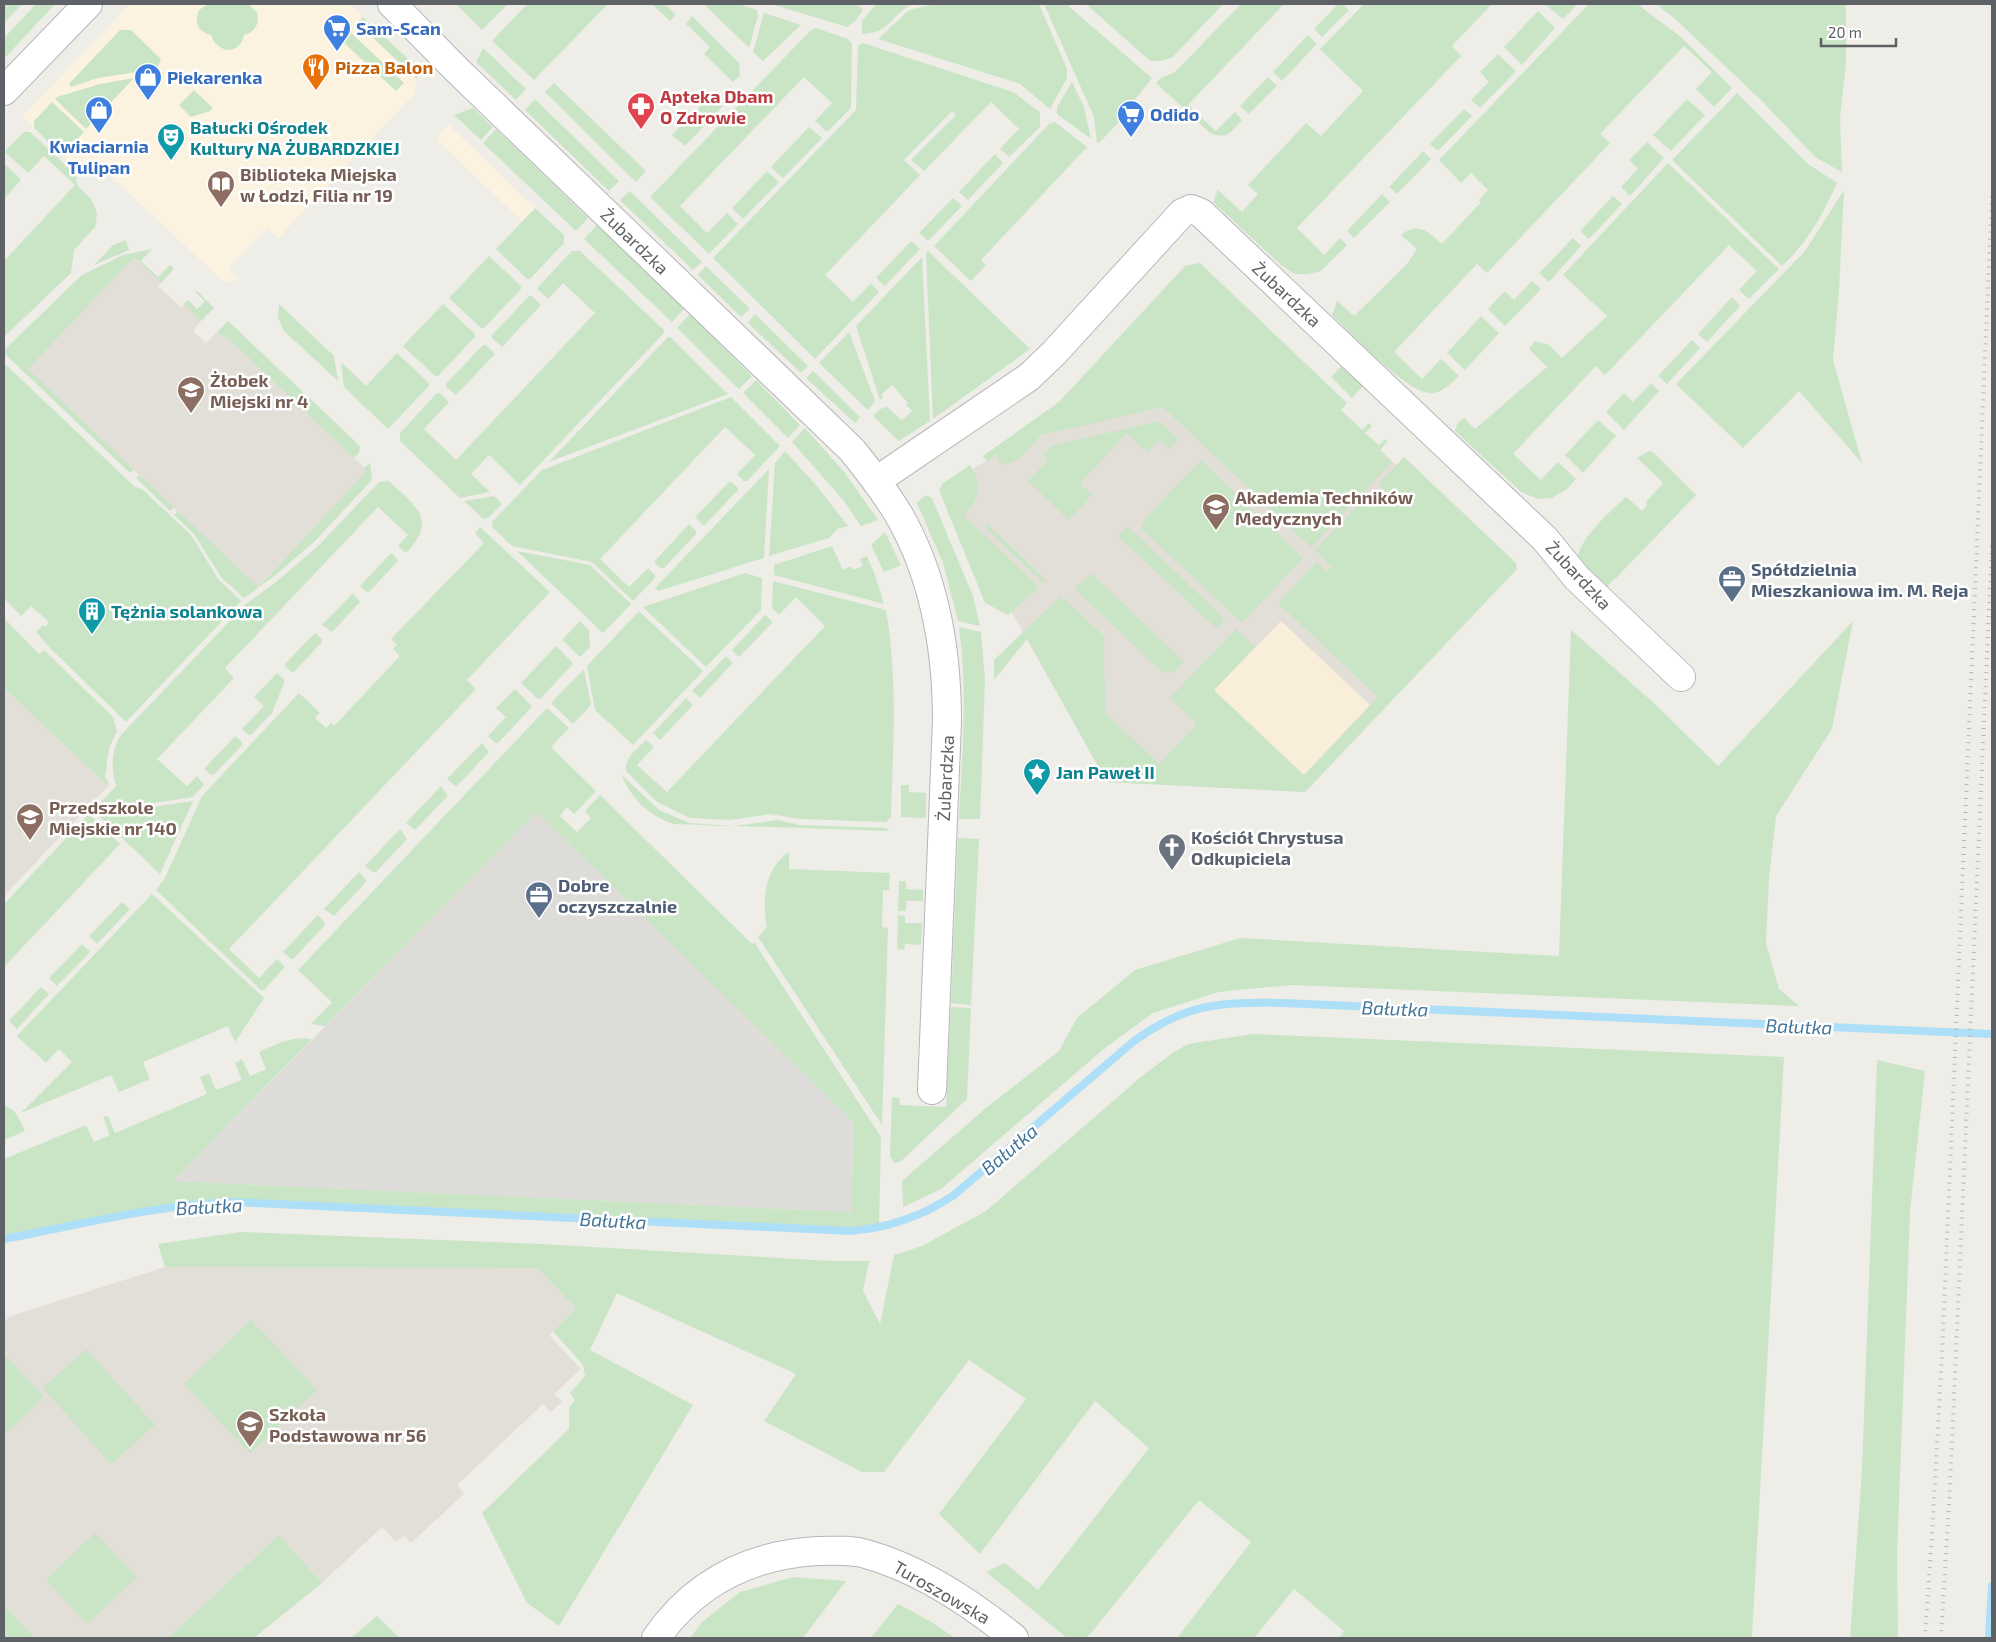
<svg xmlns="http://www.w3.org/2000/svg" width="1996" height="1642" font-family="'Exo 2',sans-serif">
<rect width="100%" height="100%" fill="#efede7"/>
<!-- commercial -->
<path fill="#fcf2e0" d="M130,4H350L418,68L415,93L278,238L267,228L228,269L239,279L233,282L222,280L93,160L81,172L22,117Z
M449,125L535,208L522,221L436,139Z"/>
<!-- industrial -->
<path fill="#dedcd9" d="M537,811L854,1123L851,1212L173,1181Z"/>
<!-- education -->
<path fill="#e2ded8" d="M134,257L161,283L158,286L181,307L184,304L201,321L193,331L206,343L217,332L231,341L368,471L257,587L27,369Z
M1239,317L1511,574L1305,792L1107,782L942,488L1063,414Z
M4,688L108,786L4,896Z
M165,1267L538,1268L576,1309L549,1335L581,1369L554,1394L562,1402L551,1412L543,1404L457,1485L464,1494L411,1543L404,1536L396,1542L382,1527L322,1583L279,1535L168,1638H35L4,1605V1321L11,1316Z"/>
<!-- green -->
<path fill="#c9e5c6" d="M4,4H22L4,23Z
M36,4H55L4,59V38Z
M208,4H248L257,12C260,24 255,32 244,35C239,56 218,54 211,35C198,32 194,23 199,10Z
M456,4H508L482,30Z
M527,4H608L534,80L492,41Z
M652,4H665L676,15L670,21Z
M704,4H738L757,10L758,16L749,48Z
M771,4H857L863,10L855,21L847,27Z
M876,4H913C892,13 890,34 862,34V21Z
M936,4H1039L1067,69V78L1050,109L1020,84L878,39L908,11L916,8Z
M1044,4H1066L1152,78L1133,102L1136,104L1100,142L1097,143L1094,117Z
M1086,4H1223L1173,57L1161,61H1150Z
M1241,4H1284L1188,105L1216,131L1235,112L1242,120C1230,132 1229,140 1210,133L1156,83L1162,77L1174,73Z
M1338,4H1342L1349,10L1322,37L1314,29Z
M1364,4H1492L1452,46L1461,56L1297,228L1324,255L1340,238L1347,245L1321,271L1308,274H1295L1281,265L1213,202L1218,190L1242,212L1258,194L1248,185L1306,123L1321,136L1363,91L1320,49Z
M1545,4H1578L1563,19Z
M1589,4H1637L1681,37L1732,88L1714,107L1696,89L1712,72L1684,46L1600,134L1610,143L1487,273L1477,264L1394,352L1422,379L1441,359L1459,376C1451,383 1444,391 1434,393C1411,398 1350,332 1332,315L1337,301L1354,316L1407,264L1417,249L1401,235C1419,221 1428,232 1442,244L1481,202L1479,200L1488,190L1471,173L1461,183L1439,160Z
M1656,4H1846V64L1840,117L1842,172L1815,157L1762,101L1673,17Z
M1538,11L1555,28L1522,65L1504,47Z
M764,13L801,25L763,61L753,52Z
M692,16L739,63L740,75L733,82L704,54L710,47L686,24Z
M363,17L418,68L417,79L357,23Z
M816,28L848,39L852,44L851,108L827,132L815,121L832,103L804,77L680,206L707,233L727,213L738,224L709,254L650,197L810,31Z
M120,30H131L161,59L157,69L98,78L71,87L69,84Z
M349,31L404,83L396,91L341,40Z
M1308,35L1317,44L1282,81L1273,72Z
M863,43L1013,92L1040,112V127L1009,157L1000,149L1019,129L991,102L924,171L911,160L956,115L952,111L904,160L920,175L825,275L853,302L871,283L879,292L815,359L713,258L856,110L858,46Z
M483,48L526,89L516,100L476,62Z
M1498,54L1516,71L1480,108L1471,100L1489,82L1480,72Z
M1268,77L1277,86L1249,114L1240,106Z
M134,78L86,129L55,99L57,97L100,84Z
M1072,82L1084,107L1091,139L1057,114V107Z
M554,83L646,171L636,182L545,92Z
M194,90L213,108L210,111L191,117L179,105Z
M713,93L721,101L722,107L685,146L672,135Z
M1737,93L1808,164L1837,183C1823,214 1808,242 1782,266L1672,160Z
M535,99L619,181L609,191L525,110Z
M1687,99L1705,115L1671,151L1653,135Z
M52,102L84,132L62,155L34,128V121Z
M473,108L493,127L481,140L454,115Z
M1464,109L1472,116L1438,151L1430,144Z
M1055,122L1087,147L981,260L986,265L971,281L934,246L1049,124Z
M809,127L822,138L783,178L771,167Z
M496,129L588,218L576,231L483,143Z
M24,132H30L76,175L77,185L91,199L95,207L97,214L95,227L74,250L71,273L4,337V261L75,185L44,156L28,173L6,153V150Z
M1647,142L1664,158L1630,196L1621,187L1638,169L1629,160Z
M1423,151L1431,159L1397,194L1389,187Z
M995,154L1003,163L968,200L959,192Z
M4,163L21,180L4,199Z
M1668,163L1779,269L1749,299L1739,290L1757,271L1729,245L1605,375L1596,366L1513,454L1541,480L1558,462L1576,479L1567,489L1552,498L1538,499L1521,492L1455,431L1457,424L1464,418L1475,429L1547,367L1529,349L1535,341L1549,345L1562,358L1607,316L1563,275Z
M767,171L779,182L743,219L732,208Z
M1844,190L1839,292L1833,360L1862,463L1799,391L1743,448L1676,384L1805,251Z
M630,191L702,262L693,270L620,200Z
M1382,194L1390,202L1354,238L1347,231Z
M1613,196L1622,204L1589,239L1580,231Z
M953,198L962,206L928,241L919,233Z
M535,208L564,235V243L530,279H527L496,249Z
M597,225L684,309L672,322L584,239Z
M1573,238L1581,246L1549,282L1539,273Z
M126,240L129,250L94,265L113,245Z
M911,241L920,249L885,286L876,278Z
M152,249L141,261L158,277L170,265L174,269L161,283L134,257L28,369L134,470L130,473L4,353V350L82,275L123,255Z
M572,251H580L664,330V333L520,485L489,455L471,474L490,492L460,498L400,441V433L437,393H440L449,402L424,429L456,460L595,313L563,283L548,299L538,290V287Z
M928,251L1030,349L933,419L926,254Z
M489,256L521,286V289L484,328H481L449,298Z
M922,257L930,421L899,441L873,416L880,409L887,407L902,420L912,411L906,405L908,403L892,385L881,395L883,398L880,400L856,326Z
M1200,263L1347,403L1341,410L1362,430L1369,423L1372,426L1365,433L1379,445L1385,439L1388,441L1380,450L1392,462L1311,547L1163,407L1041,435L1020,458L1010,463L1003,465L996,455L987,461L983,456L1059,402L1185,266Z
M706,266L750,309L741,317L698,275Z
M1532,281L1541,289L1505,326L1488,309L1505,291L1514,300Z
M197,291L214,308L201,321L184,304L188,300L197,309L205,301L195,292Z
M529,296H532L541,305L502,347L492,338V335Z
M1732,297L1740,306L1707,342L1698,334Z
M279,304L334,356L338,381L284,331L278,317Z
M443,304L475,334V337L438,376H435L403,346Z
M690,314L752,376L739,389L677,328Z
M755,314L808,366L801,373L748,323Z
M1481,316L1499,333L1465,370L1447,353Z
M228,321L360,446L359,453L354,458L231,341L217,332Z
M849,332L875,401L868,410L819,363Z
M668,337H670L728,394L549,462Z
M1692,340L1700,348L1667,384L1658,376Z
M483,345H486L495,354L456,395L446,387V384Z
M397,353L429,383V386L388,429L344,387L341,362L366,386Z
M4,363L135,487L142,489L192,536L218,579L241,601L126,722L48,646L36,632L43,625L45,627L49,622L31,606L21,616L4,598Z
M1344,363L1365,384L1352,398L1331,377Z
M813,371L860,417L855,423L806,378Z
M756,380L800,425L788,438L743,393Z
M1651,383L1659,391L1624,430L1606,412L1624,393L1633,402Z
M731,397L780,446L747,481H744L737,474L755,455L725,427L600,559L629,587L648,568L655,575V578L633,601L592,562L512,546L492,527V522L542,470Z
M1598,420L1616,436L1583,473L1565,455Z
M1159,421L1178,439L1169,449L1158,440L1147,452L1127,433L1080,483L1092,495L1069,520L1028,481L1048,460L1043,455L1051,446Z
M805,428L845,473L878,520L861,526L844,501L792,442Z
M785,451L816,485L848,526L837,529L829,538L769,556L775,463Z
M1649,451L1653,452L1696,495L1616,578L1602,591C1595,583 1584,573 1579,564C1570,546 1614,508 1626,497L1642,511L1647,505L1646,502L1663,483L1637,458Z
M1404,457L1516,563L1517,569L1305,792L1107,782L1027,639L994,680V660L1061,596L1104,636L1105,713L1159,764L1197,724L1170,698L1236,629L1255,647L1215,691L1304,775L1378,697L1278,603L1317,562L1327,572L1332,567L1315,550L1373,490L1390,506L1395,501L1378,484Z
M1201,460L1303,558L1242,623L1141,528L1145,519Z
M370,463L372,480L314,542L273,577L244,598L221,577L194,534L174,515L178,511L258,587L367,471L364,468Z
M970,465C984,486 978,499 964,516L1039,587L1008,615L985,603L939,490L942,484Z
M769,469L764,558L658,591L655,588Z
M139,475L174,507L170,511L136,478Z
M389,481C415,506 438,519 407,552H405L398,546L408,535L378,507L225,668L234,678L157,759L187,786L197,776L204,785L193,797L95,812L93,810L116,786C111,768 111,751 121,735L246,604L276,582L318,546L379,482Z
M730,481L738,488V490L705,525H703L695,517Z
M926,495L932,498L973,596L980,626L958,621L943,563L917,503Z
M494,496L502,504L488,518L483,519L464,501Z
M689,524L696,531V534L664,568H661L654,562Z
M987,524L1046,580L1043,583L984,527Z
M480,527L550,592L467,680L476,689L229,949L259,978L277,959L284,966V968L264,990H261L156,890L165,878L202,796L299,693L320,713L315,718L326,728L331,723L334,726L400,656L393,649L397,645L391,639L484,543L475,533Z
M1128,527L1225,619L1216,628L1118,536Z
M885,532L901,565L884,572L871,545Z
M832,546L843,570L851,566L853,570L863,566L860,559L867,556L875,575L884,604L774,575V565Z
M517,551L590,565L631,604L603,633Z
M391,553L398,560L397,562L369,592H367L360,586Z
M745,573L762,578L761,610L706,667L643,607Z
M1091,573L1184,662L1174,672L1163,673L1075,589Z
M773,581L886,610C898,679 893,748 891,817L886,822L800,819L770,814L730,820L690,818L657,802L626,771C624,758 638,748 646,740L654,747L637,765L667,792L825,626L796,597L779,615L772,608Z
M353,593L360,602L332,632L322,625Z
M639,611L703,671L633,745L595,710L587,666Z
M765,615L773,622L739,657L732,650Z
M4,618L39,654L44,650L113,717L117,731L109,748L105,778L108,781V786L4,688Z
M580,621L589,630L590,647L581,656H579L562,640Z
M1853,621L1832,729L1776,816L1769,878L1766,943L1779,989L1799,1006L1291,985L1219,992L1153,1013L1105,1048L941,1189L903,1207L902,1181L987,1107L1059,1051L1077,1018L1135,970L1240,938L1559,956L1571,630L1654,703L1718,766Z
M959,627L981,632L985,680L980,819H959C962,755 968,691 959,627Z
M315,633L322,639V642L294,672H291L284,665Z
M556,646L572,662V665L540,699H538L521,683Z
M726,656L733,663L700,698L692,691Z
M584,669L591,705L573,724L551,703Z
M277,673L284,679V683L272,713L251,735H249L242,729L264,706L254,697Z
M515,689L531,705V708L498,743H495L488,736L506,717L496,708Z
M686,698L693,705L660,740L653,733Z
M547,708L569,728L551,747L596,791L574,814L567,807L560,816L577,832L591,818L585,811L600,795L752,944L754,942L881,1137L879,1227L850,1231L233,1202C155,1205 79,1225 4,1239V1159L86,1125L94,1142L110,1135L103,1117L108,1116L115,1133L207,1094L200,1077L209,1073L216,1090L242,1080L235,1063L242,1059L250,1076L266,1069L259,1052C277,1044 292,1036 312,1039L173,1181L851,1212L854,1123L537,812L325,1026L311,1024L332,1002L298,970Z
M235,736L242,742V745L214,775H211L204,769Z
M482,743L489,752L457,786H455L447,779Z
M621,774L659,810L689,823L734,826L778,820L799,825L885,828L891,831L674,824C648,816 631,798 621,774Z
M901,785H909V792L926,793V818L901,817Z
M441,786L448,796L416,829H414L406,823Z
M193,801L160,874L98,815Z
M89,814L120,844L4,967V904Z
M400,829L407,839L376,872H373L365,866Z
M958,838L979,839L971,1005L951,1003Z
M789,852V869L890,873L889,890H883L882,927L888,928L882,1125L758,937L767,927C762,901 764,868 789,852Z
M359,872L366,880V882L334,916L324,909Z
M899,881H906V889L923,890V901H906V911H898Z
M152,894L264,998L235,1042L228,1026L143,1062L150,1079L119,1092L111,1075L21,1113L72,1062L59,1049L46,1063L17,1036Z
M122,902L130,909L97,944L89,936Z
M318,915L325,923V925L293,959H291L283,952Z
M898,915L905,916V923H922L921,945L905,944L904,950L897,949Z
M82,944L90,952L57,986L49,978Z
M41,987L49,994L17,1029L9,1021Z
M951,1007L971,1008L967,1099L900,1162L895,1163L890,1157L892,1097L899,1098L900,1105L946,1107Z
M1252,1034L1784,1057L1752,1638H1339L1344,1631L1294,1589L1254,1638H1177L1251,1542L1199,1500L1087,1638H1067L986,1572L1005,1563L1038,1590L1149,1448L1095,1401L980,1554L939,1514L1026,1399L969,1360L884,1472H862L764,1421L796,1374L617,1293L590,1350L693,1405L559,1626L527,1603L482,1513L569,1429V1407L575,1400L570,1393L585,1376L583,1365L553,1331L576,1309L538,1268L165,1267L158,1244L241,1232L541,1244L832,1261H869L863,1291L880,1324L894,1255L922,1246L986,1211L1142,1076L1171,1054L1188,1044Z
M1877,1060L1925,1071L1910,1212L1897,1555L1898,1638H1850L1862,1470Z
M4,1105C17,1110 19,1119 25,1131L4,1140Z
M251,1320L317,1390L250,1453L184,1384Z
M86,1349L155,1425L111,1464L43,1388Z
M4,1354L44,1397L4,1436Z
M95,1533L137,1577L87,1624L46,1580Z
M279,1535L322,1583L254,1638H168Z
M793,1577L846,1581L803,1638H690L702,1622L740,1592Z
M898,1604L930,1621L955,1638H871Z
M4,1605L35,1638H4Z
M377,1616L400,1638H351Z"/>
<!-- sand -->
<path fill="#f8eed9" d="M1281,621L1370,705L1304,775L1214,690Z"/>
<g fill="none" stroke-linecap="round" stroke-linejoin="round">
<!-- stream -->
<path stroke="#addff9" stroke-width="8" d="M4,1239C79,1225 155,1205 233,1202L850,1231C888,1228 923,1216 954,1195L1134,1041C1187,1003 1219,1002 1283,1003L1992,1034
M1989,1638L1992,1586"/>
<!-- minor casing -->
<g stroke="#b4b7ba" stroke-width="30">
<path id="minor" d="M392,4L458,71L852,450C869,471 885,492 899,515C935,578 947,650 947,721L932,1090
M4,91L88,4
M876,481L1029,377L1054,353L1182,213L1191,209L1201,213L1545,539L1577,578L1681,677
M656,1638C695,1582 749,1555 817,1551C833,1551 850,1549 866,1554C920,1569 971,1603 1014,1638"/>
</g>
<!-- minor -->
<use href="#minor" stroke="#fff" stroke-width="28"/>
<!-- rail -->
<path stroke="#b5b6b6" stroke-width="4" stroke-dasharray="1 6" stroke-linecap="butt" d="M1925,1638L1932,1535L1942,1355L1992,194
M1941,1638L1950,1486L1992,542"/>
</g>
<!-- icons -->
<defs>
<g id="supermarket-pin" transform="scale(1.4375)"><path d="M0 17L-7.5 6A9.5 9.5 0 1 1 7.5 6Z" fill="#3f7fe0" stroke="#fff"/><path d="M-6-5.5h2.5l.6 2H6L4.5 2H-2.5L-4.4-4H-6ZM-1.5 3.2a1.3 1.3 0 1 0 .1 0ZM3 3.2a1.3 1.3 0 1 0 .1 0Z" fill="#fff"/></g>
<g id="restaurant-pin" transform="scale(1.4375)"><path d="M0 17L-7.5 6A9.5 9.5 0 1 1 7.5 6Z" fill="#e8710a" stroke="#fff"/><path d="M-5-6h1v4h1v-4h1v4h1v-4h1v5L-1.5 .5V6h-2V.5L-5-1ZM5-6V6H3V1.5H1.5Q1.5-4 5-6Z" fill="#fff"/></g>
<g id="shop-pin" transform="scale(1.4375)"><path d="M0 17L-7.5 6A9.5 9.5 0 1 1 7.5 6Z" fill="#3f7fe0" stroke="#fff"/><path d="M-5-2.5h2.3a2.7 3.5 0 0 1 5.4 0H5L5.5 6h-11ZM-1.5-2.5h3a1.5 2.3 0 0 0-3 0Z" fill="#fff"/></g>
<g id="pharmacy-pin" transform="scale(1.4375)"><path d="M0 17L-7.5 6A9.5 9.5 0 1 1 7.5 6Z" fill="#e0444e" stroke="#fff"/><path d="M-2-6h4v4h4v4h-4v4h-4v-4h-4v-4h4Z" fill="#fff"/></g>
<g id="theatre-pin" transform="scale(1.4375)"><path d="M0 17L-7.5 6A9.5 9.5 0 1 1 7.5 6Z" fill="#0f9aa8" stroke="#fff"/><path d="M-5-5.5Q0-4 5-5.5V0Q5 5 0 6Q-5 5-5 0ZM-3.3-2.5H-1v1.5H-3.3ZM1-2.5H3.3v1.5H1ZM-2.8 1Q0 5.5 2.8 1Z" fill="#fff"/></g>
<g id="library-pin" transform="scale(1.4375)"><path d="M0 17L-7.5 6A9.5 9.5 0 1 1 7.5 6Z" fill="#8d6e63" stroke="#fff"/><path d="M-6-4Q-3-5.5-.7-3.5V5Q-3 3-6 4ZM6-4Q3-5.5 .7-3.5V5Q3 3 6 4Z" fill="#fff"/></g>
<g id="school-pin" transform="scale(1.4375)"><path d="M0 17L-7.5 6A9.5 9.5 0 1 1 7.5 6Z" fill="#8d6e63" stroke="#fff"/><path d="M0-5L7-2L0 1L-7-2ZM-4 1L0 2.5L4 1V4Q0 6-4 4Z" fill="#fff"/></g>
<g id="university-pin" transform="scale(1.4375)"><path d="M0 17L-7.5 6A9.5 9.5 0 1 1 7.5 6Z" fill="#8d6e63" stroke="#fff"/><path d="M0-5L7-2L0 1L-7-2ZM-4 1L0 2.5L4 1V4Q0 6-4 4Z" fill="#fff"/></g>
<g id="office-pin" transform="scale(1.4375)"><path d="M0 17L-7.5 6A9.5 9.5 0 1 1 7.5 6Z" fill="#5c6f8a" stroke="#fff"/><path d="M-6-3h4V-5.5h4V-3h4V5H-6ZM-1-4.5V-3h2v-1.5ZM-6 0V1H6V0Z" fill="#fff"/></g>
<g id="building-pin" transform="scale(1.4375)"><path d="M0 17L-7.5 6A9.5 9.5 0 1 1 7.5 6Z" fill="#0f9aa8" stroke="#fff"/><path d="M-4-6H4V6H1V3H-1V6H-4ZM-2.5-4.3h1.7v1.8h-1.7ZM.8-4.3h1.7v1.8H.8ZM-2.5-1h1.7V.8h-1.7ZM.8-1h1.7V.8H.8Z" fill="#fff"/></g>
<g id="sight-pin" transform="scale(1.4375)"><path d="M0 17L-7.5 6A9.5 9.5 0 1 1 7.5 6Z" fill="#0f9aa8" stroke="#fff"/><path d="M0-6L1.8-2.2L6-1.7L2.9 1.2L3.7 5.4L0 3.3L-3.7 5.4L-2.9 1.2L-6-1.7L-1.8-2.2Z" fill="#fff"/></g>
<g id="church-pin" transform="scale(1.4375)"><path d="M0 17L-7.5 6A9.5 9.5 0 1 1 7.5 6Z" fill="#6b7280" stroke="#fff"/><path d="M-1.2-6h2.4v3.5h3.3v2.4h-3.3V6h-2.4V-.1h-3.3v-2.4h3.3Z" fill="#fff"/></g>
</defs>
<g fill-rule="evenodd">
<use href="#supermarket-pin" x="337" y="28"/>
<use href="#restaurant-pin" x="316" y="67"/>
<use href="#shop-pin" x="148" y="77"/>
<use href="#pharmacy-pin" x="641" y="106"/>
<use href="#shop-pin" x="99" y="110"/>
<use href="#supermarket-pin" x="1131" y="114"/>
<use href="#theatre-pin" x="171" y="137"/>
<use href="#library-pin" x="221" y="184"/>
<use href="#school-pin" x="191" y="390"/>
<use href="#university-pin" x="1216" y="507"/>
<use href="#office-pin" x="1732" y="579"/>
<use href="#building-pin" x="92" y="611"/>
<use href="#sight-pin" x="1037" y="772"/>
<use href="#school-pin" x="30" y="817"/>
<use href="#church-pin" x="1172" y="847"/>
<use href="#office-pin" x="539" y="895"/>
<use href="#school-pin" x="250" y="1424"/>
</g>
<g text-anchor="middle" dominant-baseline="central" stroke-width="5" stroke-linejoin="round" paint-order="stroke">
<!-- shop labels -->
<g font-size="18" font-weight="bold" fill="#366cbe" stroke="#fff" text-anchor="start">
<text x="356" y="28">Sam-Scan</text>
<text x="167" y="77">Piekarenka</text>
<text x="1150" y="114">Odido</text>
<text x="99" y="146" text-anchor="middle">Kwiaciarnia<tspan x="99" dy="21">Tulipan</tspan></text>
</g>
<!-- food labels -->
<g font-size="18" font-weight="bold" fill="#c56008" stroke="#fff" text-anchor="start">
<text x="335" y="67">Pizza Balon</text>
</g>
<!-- health labels -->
<g font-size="18" font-weight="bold" fill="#be3a42" stroke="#fff" text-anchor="start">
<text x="660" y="96">Apteka Dbam<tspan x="660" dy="21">O Zdrowie</tspan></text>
</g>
<!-- culture labels -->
<g font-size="18" font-weight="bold" fill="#0d838f" stroke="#fff" text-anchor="start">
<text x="190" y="127">Bałucki Ośrodek<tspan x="190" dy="21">Kultury NA ŻUBARDZKIEJ</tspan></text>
<text x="111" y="611">Tężnia solankowa</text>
<text x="1056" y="772">Jan Paweł II</text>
</g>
<!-- education labels -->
<g font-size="18" font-weight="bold" fill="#785e54" stroke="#fff" text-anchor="start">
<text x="240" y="174">Biblioteka Miejska<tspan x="240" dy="21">w Łodzi, Filia nr 19</tspan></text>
<text x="210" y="380">Żłobek<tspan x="210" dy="21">Miejski nr 4</tspan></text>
<text x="1235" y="497">Akademia Techników<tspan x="1235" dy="21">Medycznych</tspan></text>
<text x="49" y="807">Przedszkole<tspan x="49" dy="21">Miejskie nr 140</tspan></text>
<text x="269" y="1414">Szkoła<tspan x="269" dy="21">Podstawowa nr 56</tspan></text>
</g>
<!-- street labels -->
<g font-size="18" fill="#5e6266" stroke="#fff">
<text transform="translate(635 241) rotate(44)">Żubardzka</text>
<text transform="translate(1287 294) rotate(43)">Żubardzka</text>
<text transform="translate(1579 575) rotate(47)">Żubardzka</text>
<text transform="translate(945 778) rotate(-87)">Żubardzka</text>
<text transform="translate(942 1592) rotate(30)">Turoszowska</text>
</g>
<!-- service labels -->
<g font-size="18" font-weight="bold" fill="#4e5e75" stroke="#fff" text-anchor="start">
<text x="1751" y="569">Spółdzielnia<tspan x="1751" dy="21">Mieszkaniowa im. M. Reja</tspan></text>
<text x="558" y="885">Dobre<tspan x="558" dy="21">oczyszczalnie</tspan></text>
</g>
<!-- worship labels -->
<g font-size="18" font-weight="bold" fill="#5b616d" stroke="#fff" text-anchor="start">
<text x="1191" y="837">Kościół Chrystusa<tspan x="1191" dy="21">Odkupiciela</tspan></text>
</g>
<!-- water labels -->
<g font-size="19" font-style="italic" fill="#447699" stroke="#fff">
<text transform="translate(1395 1008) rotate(2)">Bałutka</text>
<text transform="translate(1799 1026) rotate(2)">Bałutka</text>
<text transform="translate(1009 1149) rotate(-40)">Bałutka</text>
<text transform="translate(209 1206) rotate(-3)">Bałutka</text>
<text transform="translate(613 1220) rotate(3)">Bałutka</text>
</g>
</g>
<!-- border -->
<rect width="1996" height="1642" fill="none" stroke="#5e6266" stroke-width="10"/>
<!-- scale -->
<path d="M1821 38v8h75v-8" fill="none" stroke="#5e6266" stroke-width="2.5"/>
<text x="1828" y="38" font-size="15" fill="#5e6266" stroke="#ffffff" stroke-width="4" paint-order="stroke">20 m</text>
</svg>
